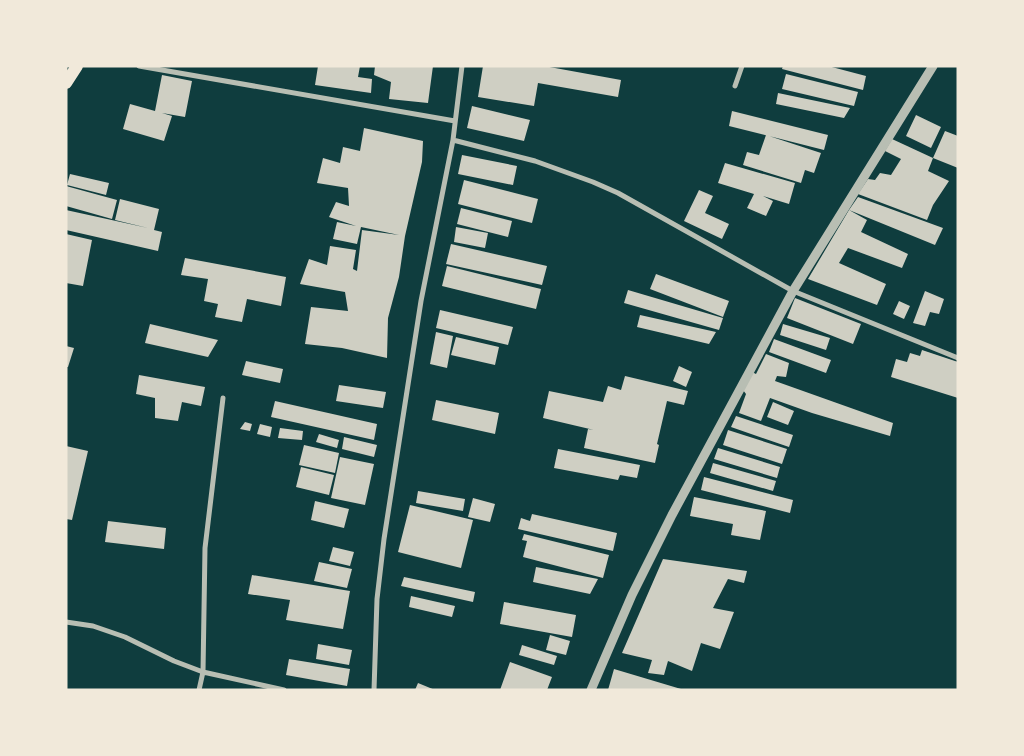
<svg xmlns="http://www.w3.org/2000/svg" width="1024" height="756" font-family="Raleway,sans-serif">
<rect width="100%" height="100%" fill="#0f3d3e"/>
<!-- building -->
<path fill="#cfcfc3" d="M318,66H360L358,77L372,79L371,93L315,85Z
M375,66H433L428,103L389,99L391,82L374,75Z
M483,66H544L621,80L618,97L538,83L534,106L478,97Z
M783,66H828L866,76L863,90L782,69Z
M786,74L858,92L854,106L782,89Z
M162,75L192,81L185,117L162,113L172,116L164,141L123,129L130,104L155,111Z
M778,93L850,108L844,118L776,104Z
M472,106L530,120L524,141L467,128Z
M732,111L828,135L824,150L729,126Z
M916,115L941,127L931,148L906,136Z
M364,128L423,141L422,162L405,236L399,277L388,318L387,358L342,348L305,344L311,307L348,311L345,292L300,284L309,259L327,265L330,246L356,250L353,269L357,271L362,230L399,235L361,227L357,244L333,239L337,222L356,226L329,217L336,202L349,206L348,188L317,183L323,158L340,163L343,147L360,151Z
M945,131L958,136V168L933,158Z
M766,135L821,153L814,173L805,170L801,183L743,165L747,152L759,155Z
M892,139L933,158L928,171L949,181L933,205L927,220L858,194L868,179L875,180L880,173L891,175L901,159L885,151Z
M462,155L517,166L513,185L458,174Z
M725,163L795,183L789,204L763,196L773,201L766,216L747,208L754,194L718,183Z
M70,174L109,183L106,195L67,185Z
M464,180L538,199L532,223L458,204Z
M66,186L117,200L112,219L66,206Z
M699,190L713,196L705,213L729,224L722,239L684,221Z
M858,197L943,228L935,245L849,210Z
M120,199L159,209L154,230L162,232L158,251L66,230V210L148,228L115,220Z
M461,208L512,221L508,237L457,224Z
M849,210L867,220L861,232L908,254L902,268L848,248L839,263L886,284L877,305L808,279Z
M456,227L488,233L485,248L454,242Z
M66,234L92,240L83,286L66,283Z
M451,244L547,266L542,285L446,264Z
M185,258L286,277L281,306L247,299L242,322L215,317L218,304L204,301L208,279L181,275Z
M447,266L541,289L536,309L442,286Z
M656,274L729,301L723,317L650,289Z
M628,290L723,318L719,330L624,303Z
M925,291L944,299L939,314L930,312L925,326L913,323Z
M795,298L861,324L853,344L787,318Z
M899,301L910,306L904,319L893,314Z
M440,310L513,327L508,345L436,328Z
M640,315L716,332L709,344L637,327Z
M150,324L218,340L208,357L145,343Z
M783,324L830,338L826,350L780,335Z
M436,332L453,336L447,368L430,364Z
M456,337L499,347L495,365L451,355Z
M774,339L831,360L826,373L769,352Z
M66,346L74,348L68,367H66Z
M922,350L958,362V398L891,377L896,359L907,362L910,353L920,356Z
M766,354L789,363L786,377L777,376L775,381L893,423L890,436L812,413L770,398L761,421L739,413L746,394L743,390L752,372L756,374Z
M246,361L283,369L280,383L242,375Z
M679,366L692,372L686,387L673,381Z
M139,375L205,387L201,406L182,402L178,421L155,418V398L136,394Z
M625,376L688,391L684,405L667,401L657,444L659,445L655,463L584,448L588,429L594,430L543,418L549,391L603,402L608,386L621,390Z
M339,385L386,392L383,408L336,401Z
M436,400L499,413L495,434L432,420Z
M275,401L377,424L374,440L271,417Z
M773,402L794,411L788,425L767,417Z
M736,416L793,435L789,447L731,427Z
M245,422L252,424L250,431L240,429Z
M260,424L272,427L270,437L257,434Z
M280,428L303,431L302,440L278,438Z
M728,430L787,449L782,464L723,445Z
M319,434L339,440L337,448L316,442Z
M344,437L377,445L374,457L342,449Z
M304,445L339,453L335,473L299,465Z
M66,446L88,451L72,520L66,519Z
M718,448L780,467L777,478L714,459Z
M558,449L640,465L637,478L620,475L618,480L554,468Z
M340,457L374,464L365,505L331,498Z
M713,463L776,481L773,491L710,473Z
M301,467L334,475L329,495L296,487Z
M704,477L793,500L790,513L701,490Z
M418,491L465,499L463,511L416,503Z
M694,497L766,511L760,540L731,535L733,524L690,516Z
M473,498L495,504L490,522L468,517Z
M315,501L349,509L344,528L311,520Z
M410,505L473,520L461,568L398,552Z
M532,514L617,533L613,551L518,529L521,518L530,521Z
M108,521L166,528L164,549L105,542Z
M524,534L609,555L603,578L523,557L527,541L522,540Z
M333,547L354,552L350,566L329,561Z
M663,559L747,571L744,583L728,579L713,608L734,612L720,649L701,643L692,671L668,661L664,675L648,673L652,660L622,653Z
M319,562L352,569L347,588L314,581Z
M536,567L598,579L590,594L533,582Z
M252,575L350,591L343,629L286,620L290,600L248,594Z
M404,577L475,592L473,602L401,586Z
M411,596L455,606L452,617L409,607Z
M504,602L576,615L572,637L500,624Z
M550,635L570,641L566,655L546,650Z
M318,644L352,650L349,665L316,659Z
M522,645L557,656L554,665L519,655Z
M289,659L350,669L347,686L286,675Z
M510,662L552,677L547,690H500Z
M614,669L681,689V690H608Z
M418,683L435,690H415Z"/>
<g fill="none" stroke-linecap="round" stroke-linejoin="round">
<!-- minor -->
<path stroke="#b8beb3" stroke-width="5" d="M139,66L455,121
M735,86L742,66
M453,140L535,161L593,182L618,193L793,291L958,358
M66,622L93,626L125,637L174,661L203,672L284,690
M199,690L203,672L205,548L223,398
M374,690L377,599L384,539L421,301L453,140L462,66"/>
<!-- tertiary -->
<path stroke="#b8beb3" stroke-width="9" d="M591,690L632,595L672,515L793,291L933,66"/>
<!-- primary -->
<path stroke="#f1e9da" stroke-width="12" d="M66,83L77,66"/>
</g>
<!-- border -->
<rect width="1024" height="756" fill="none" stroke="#f1e9da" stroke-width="135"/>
</svg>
